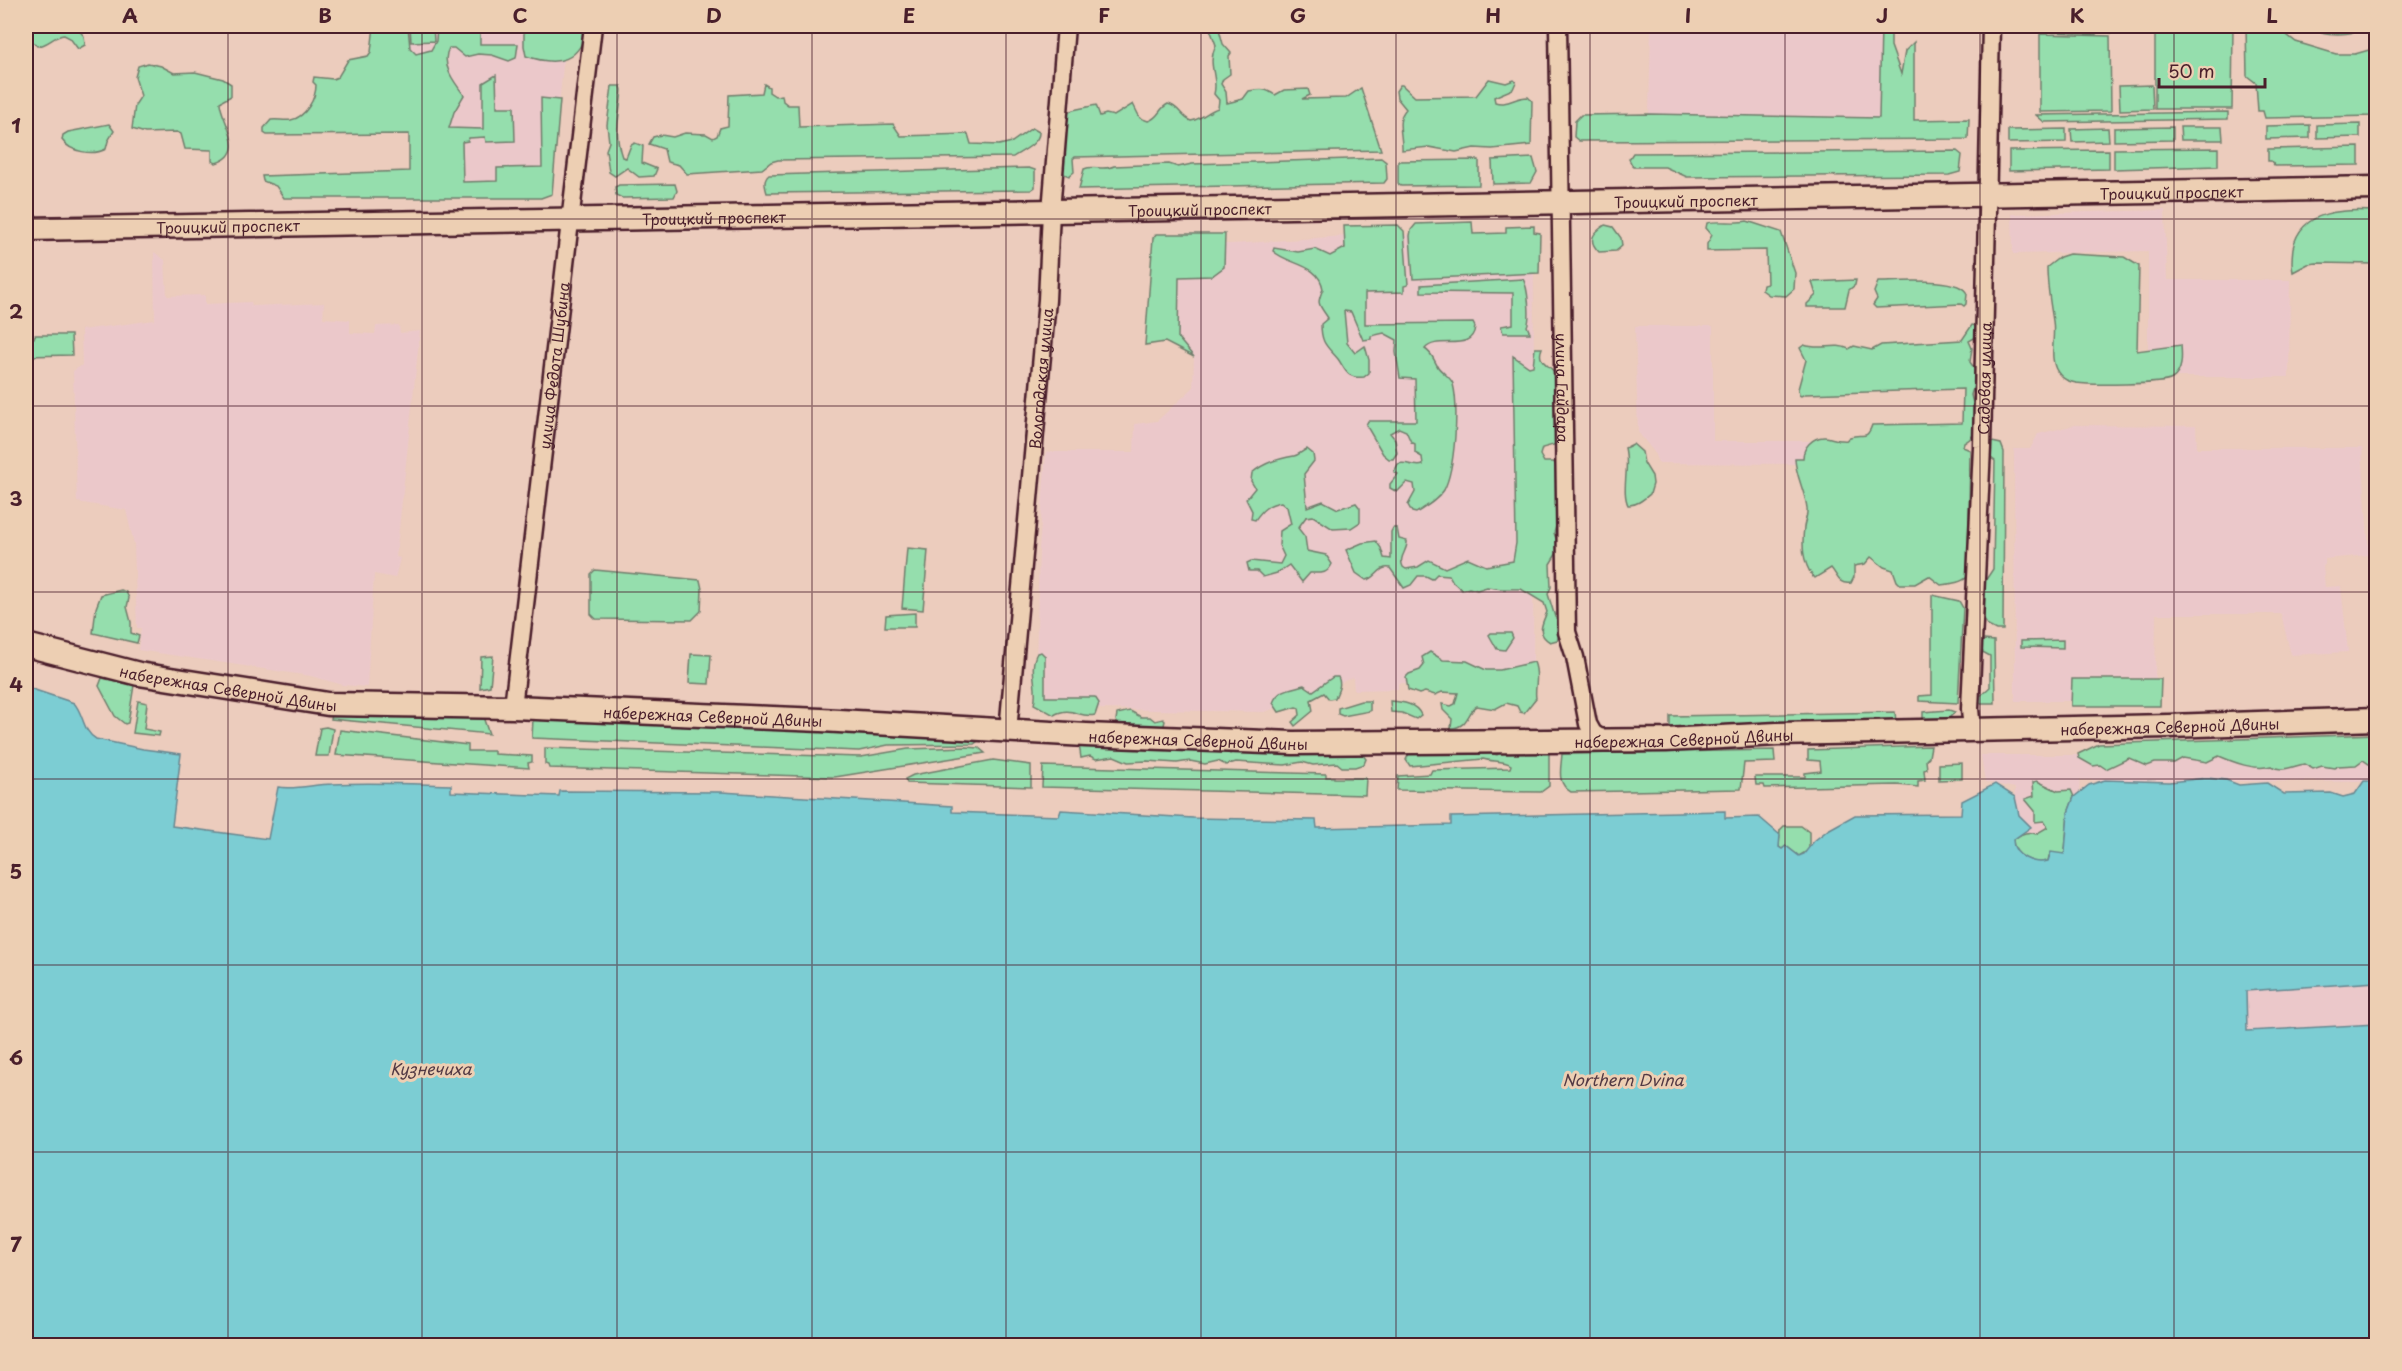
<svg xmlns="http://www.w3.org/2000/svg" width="2402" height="1371" font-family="'Playpen Sans',sans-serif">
<rect width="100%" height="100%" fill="#ecccbd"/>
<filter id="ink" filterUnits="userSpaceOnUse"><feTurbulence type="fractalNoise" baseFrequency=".0167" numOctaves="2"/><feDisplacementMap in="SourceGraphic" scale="12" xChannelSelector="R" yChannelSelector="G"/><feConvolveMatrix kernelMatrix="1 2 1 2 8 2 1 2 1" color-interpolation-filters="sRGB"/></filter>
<g filter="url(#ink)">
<!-- built -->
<path fill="#ebc8ca" d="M408,26H567L550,195L420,196Z
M1651,26H1881L1880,118L1649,114Z
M2165,210L2167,280H2290L2289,377H2148V251L2013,254L2012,214Z
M1534,232L1533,686L1398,683V689L1354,690L1353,677L1309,697L1264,712L1045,708L1046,669L1036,668L1039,550L1046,452H1134L1135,424L1157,421L1193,388L1194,357L1165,342L1160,245L1232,244L1345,236Z
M154,252L165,260L167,296L205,295V304L251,302L252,306L324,303L323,318L350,320V333L375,334L376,326L399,325L400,333L420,331L396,557L400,558L395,578L374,574L367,687L343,685L311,676L138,650L141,628H137L134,544L126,510L77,502L73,371L82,365L81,330L155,320Z
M1635,326H1713V441H1811L1803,458L1795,461V464L1658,463L1654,452L1638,432Z
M2075,425L2196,426L2197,448H2362L2369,555L2325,559V565L2323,566L2325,587L2341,586L2348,652L2291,655L2281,614H2156L2155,678L2072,679V701H2015L2014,449H2030L2038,434Z
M1981,755H2376V782L2080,780L2072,866L2010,863L2015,788L1985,782Z
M2376,982V1024L2246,1031V991Z"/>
<!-- green -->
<path fill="#95dead" stroke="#707e6c" stroke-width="1.5" d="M26,26H75L84,36L85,45L78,49L70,38L64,35C53,36 47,46 37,46L26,35Z
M374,26H408L410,48L416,54L431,50L436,41L437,26H480V44H518L516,58L509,61L492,55L478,54L465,57L454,48H449C440,64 454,82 464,95L454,112L449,128L483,129V83L496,75L497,107H514L515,141L486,142L485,137L469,138L468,141L462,142L463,182L497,181V168L542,167L541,98L560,100L552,194L541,198H284L276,186L263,181L262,176L409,171V134L267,135L264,133V128L271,120C277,119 284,121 291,120C306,117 316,98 316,85L313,82L314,77L333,79L338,77L348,60L368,56L371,52Z
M410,26H433L434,41L411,42Z
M524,26H587C581,62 558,67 526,56L524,46Z
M1214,26L1219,29L1223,44L1231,53L1229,56L1230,74L1223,79L1221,84L1226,92L1227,103L1243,99L1249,91C1261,89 1265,88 1275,95L1284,90L1308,89L1310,95L1302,99L1346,98L1361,88L1381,150L1075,157L1073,159L1074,172L1069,176L1064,174L1062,166L1065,114L1073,110L1096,105L1100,116L1106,114L1114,116L1133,104L1140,118L1148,121C1159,118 1159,108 1168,104C1179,106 1181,117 1191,121C1202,119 1208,111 1218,108L1219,100L1214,94C1219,76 1206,66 1216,45L1210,29Z
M1881,26H1891V46L1901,74L1905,51L1914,42V120L1969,119L1968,139L1579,141L1574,137L1575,121L1581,115L1649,114L1879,118Z
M2053,26H2097L2096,34L2053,32Z
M2111,26H2233L2232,109H2155V33H2111Z
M2246,26H2275L2296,42L2336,54H2355L2376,48V116L2265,118L2263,111H2258L2256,83L2247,76Z
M2305,26H2371C2350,36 2327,37 2305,26Z
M2040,34L2110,36L2111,111L2040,112Z
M148,63L161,66L174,73L195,72L223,79L231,84V96L220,102C220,120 250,153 216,163L212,161V150L185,149L181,134L177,132L145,133L132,129L135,105L141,96L135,77L138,66Z
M1489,79L1506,83L1514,80L1516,82L1513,89L1494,97L1495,102C1507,106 1515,97 1528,97L1532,101L1531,145L1492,149L1474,148L1456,152L1429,147L1402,150C1403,135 1395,121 1406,109L1397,98L1396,91L1400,85H1402L1415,97L1476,96Z
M764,84L769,87V92L775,96L782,95L783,101L788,105H798L799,127L893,124L901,136L968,134L971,144L999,145L1012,142L1032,128L1039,132C1040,143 1022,151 1013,157L778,160L771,162L762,169L687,174L679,165L667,162L664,149L649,144L653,137L661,135L673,137L685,133L706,134L713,138L717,136L720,128L728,126L729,95L762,93Z
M2152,85L2153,109L2120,110L2119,86Z
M612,86H621L622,90C620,116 613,132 622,157L626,158L631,145L635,143L643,146L642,163L657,169L654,176L639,177L627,168L615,176L609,172L606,150L609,142L607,125Z
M2228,112V119L2044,122L2036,115Z
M109,124L114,131L108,141L106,149C93,156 70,152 62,140L63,135L68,132Z
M2360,124V137L2317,138V125Z
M2310,125V138L2266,139V126Z
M2173,127V140L2114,141V128Z
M2180,127H2222L2223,140H2181Z
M2108,128L2109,141L2072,142L2071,129Z
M2066,129V142L2008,143V130Z
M2359,147V165L2275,166L2271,161H2268V149Z
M2218,148V166L2114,169V149Z
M2109,150V169L2009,171V151Z
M1957,151L1962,155L1960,172L1949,175L1687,177L1665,167H1633L1629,159L1633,153Z
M1381,158L1386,162L1387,179L1384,183L1079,189L1084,169C1094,165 1104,171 1114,166L1169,164L1178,167L1192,164Z
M1533,158L1537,172L1531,183L1493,184L1492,160Z
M1479,160V185L1401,186L1398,184V161Z
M1029,168L1035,170V187L1031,190L767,193C765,186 763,180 769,175Z
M675,184L677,191L674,197L622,198L616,195L615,187L619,185Z
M2376,211V264L2317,263L2308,264L2293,272C2291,263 2292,257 2293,248C2301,209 2345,209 2376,211Z
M1747,221L1781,232L1795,273L1794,289L1786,296L1769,295L1762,290L1763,285L1767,284L1766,250L1707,251V244L1712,235L1706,228L1707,223C1720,220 1734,224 1747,221Z
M1472,222L1473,234L1506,233V227L1534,226V232L1540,233L1539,273L1413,279L1410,236L1411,230L1416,224Z
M1398,225L1404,231L1408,285L1404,286V292L1365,293V324L1473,323L1475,327C1472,354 1437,334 1425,349C1433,354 1433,359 1438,367C1442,373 1451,377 1453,384C1459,407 1455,469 1444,490C1437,501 1425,507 1416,513L1412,512L1408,505L1415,492L1414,484L1407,482L1397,492L1390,488V484L1398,474L1394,472L1398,464C1406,461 1415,468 1423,465L1422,457L1415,453V444L1411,442L1406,431L1399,428L1390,433L1395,439L1397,453L1393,459H1389L1383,454L1366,425L1368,421H1416L1415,379L1400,378L1396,352L1397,340L1384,333L1371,336V339L1363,340L1351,312L1344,311L1347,343L1355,353L1365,346L1369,360V373L1364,377C1346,379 1346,370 1338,359C1327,346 1321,344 1321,324L1328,318C1319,304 1316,305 1323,289C1319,263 1288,265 1273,251L1274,248L1298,252L1315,249L1330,256L1345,248L1344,226Z
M1605,225L1613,227L1621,238L1622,246L1616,251L1599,252C1587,240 1593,233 1605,225Z
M1156,234H1225L1224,267L1212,276L1179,277L1178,338L1194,357L1165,342L1145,345L1153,238Z
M2069,254L2124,257L2139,266L2137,351L2181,345C2182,357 2183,372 2172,379C2163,385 2090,385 2076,383C2070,382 2064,380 2060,375C2047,361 2056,338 2053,321C2050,302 2047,286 2047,267L2060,257Z
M1523,279C1528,287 1531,318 1527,326L1530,333H1503L1501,326L1513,324V293L1421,292V285Z
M1856,280L1855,285L1849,290L1845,307H1807V304L1816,295L1812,282Z
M1878,282C1895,282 1961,276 1967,294C1967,295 1966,302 1966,304L1964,306L1961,304L1876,308L1873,305L1877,299L1874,292Z
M1972,325L1977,326L1976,337L1969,341L1972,348L1970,362C1981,377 1975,380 1971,395C1975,412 1983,433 1964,443L1963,447L1970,450L1968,576C1962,583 1950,584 1941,585L1929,576L1915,584H1900L1897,581L1893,570L1884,567L1871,557L1865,564L1854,566V577L1851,583C1838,585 1838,576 1831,568L1815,578L1813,577C1802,561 1802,545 1804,527C1805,520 1808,515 1807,508C1805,491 1795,474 1795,458H1803C1803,448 1812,437 1824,437C1829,437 1836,440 1842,440C1850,441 1844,440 1850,437C1863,432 1866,442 1872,425L1962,423L1963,389L1805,394L1801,396L1799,395L1798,389L1806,360L1800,348L1804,345C1822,351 1835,342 1849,349L1854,346L1872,350L1881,345L1962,340Z
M35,335H71L72,355L26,356V343H29L28,338H34Z
M1535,348H1542C1536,362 1549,364 1555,373L1557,444L1542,448L1540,455L1544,462H1553L1557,464L1558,519L1554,533L1558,544V551L1550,564L1551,587L1548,594L1555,617L1561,623L1560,634L1557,640L1550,642C1536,634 1542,624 1547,612L1544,603L1521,589H1502L1487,587L1477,590L1469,588L1462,590L1453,582L1449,575L1437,574L1432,579L1426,576H1418L1411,585L1404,588L1390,568C1378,566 1377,579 1366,580L1356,573L1346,550L1362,543L1376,541L1381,548L1384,558L1391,559V532L1393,528H1397L1399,539L1407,541C1408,551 1398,556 1403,567L1406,569L1418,567L1429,560L1445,568L1468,558L1486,566L1513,561L1516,543L1513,356L1529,367L1533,366Z
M1992,442L2001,444L2004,452L2003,630H1996L1988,626L1984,620L1985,581L1993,569L1995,461L1985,453V445Z
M1633,444L1642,452L1644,463L1652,476L1653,484L1650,494C1644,499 1636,506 1628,505C1621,490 1630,467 1625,448Z
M1307,449L1313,454L1314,461L1304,474L1307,507L1323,501L1338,509L1356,503L1360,508V522L1351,528L1333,529L1313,516L1306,517L1298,528L1305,537L1307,551L1326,555L1332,564C1327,575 1320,573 1310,573L1302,582L1289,565L1277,573L1263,577L1257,571H1249L1247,563L1251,561L1280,564L1284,556L1279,545L1280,531L1291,524L1287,507L1281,502C1268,504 1262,510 1255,520L1251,519L1252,511L1246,499L1255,488L1251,481L1252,473C1265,462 1278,459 1294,456C1299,455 1302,451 1307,449Z
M907,548L928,550L923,610L902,608Z
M2376,556V632L2369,557Z
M595,570L700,580L702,589L701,611L692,620L596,619L591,614V574Z
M121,590L126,592L129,598L127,607L131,622V633L139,636L137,643L93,633L96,608L101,595Z
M1932,595L1959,601L1963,608L1958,703L1919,701V696L1932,695Z
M915,613V627H885L886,615Z
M1491,633H1511L1513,638L1505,650L1497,649L1489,635Z
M1984,640L1994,641L1995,703H1979V697L1990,687V656L1979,650V643Z
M2063,640V648L2021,647V641Z
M1041,652L1045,656V697H1095L1099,703L1095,715C1079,719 1072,705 1054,715L1034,704C1039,689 1028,669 1037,653Z
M1430,652L1443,660L1467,661L1486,670H1500L1534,662C1540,676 1534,688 1536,698L1524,713L1520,712L1517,706L1506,703L1495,709L1477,706C1467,712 1468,728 1451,728L1452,719L1443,710L1442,704L1451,706L1455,704L1458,693L1442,692L1435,695L1425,692L1419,694L1408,690L1406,677L1409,674L1420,670L1424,665L1422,657Z
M691,654L711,655L709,684L689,683Z
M493,656L490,686L480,688L481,657Z
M1333,677H1338C1342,684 1338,691 1335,698L1329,699L1324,693L1311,700L1313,711L1295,726L1292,722L1300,715L1299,708L1296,707L1279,712L1273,703C1278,689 1290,689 1304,685L1313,691Z
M102,678L134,685L128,723L125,724L115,716L99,686Z
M2072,679H2161L2160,706H2071Z
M138,701L147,703L144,729L160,732L159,736L133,733Z
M1361,701H1370V711L1343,716L1338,714V708Z
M1390,701C1402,702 1416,703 1421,715L1416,719L1402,713L1391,712Z
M334,706L483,717L489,734L331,719Z
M1949,710L1955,712L1948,719L1923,720V712Z
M1130,711L1141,717H1150L1155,721L1163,719L1165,721L1163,729L1118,726L1116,720L1117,714Z
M1895,712L1896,722L1670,728V716Z
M533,718L874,731L981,739L974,744L888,745L859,751L532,738Z
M326,727L333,729L329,756H315L320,728Z
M340,730L468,745V751H494V754L532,756V762L528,763L529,768L336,755Z
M2376,734V769L2363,760L2356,765L2338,766L2334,768L2322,766L2313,769L2304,764C2292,766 2283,773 2271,766C2255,771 2233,762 2219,756L2207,762L2183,758L2174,763H2155L2147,766L2129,758L2106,769L2100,765L2093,766L2079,758L2078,754L2099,744Z
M1079,744H1098L1102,748C1117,744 1139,741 1152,749L1160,748L1170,750L1174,748H1193L1201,752L1227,750L1230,754L1235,751H1360L1366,759L1364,764L1355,767H1342L1337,763L1313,765L1302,762L1285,765L1236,762L1226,765L1218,761L1205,764L1190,761L1177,763L1147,761L1128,762L1114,756L1096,759L1090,756L1081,758Z
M1931,746L1929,757L1926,760L1927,769L1924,770L1925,780L1918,781V787L1897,785L1765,788L1764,785H1756L1755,777H1805V773L1821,771L1820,761L1808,760V750Z
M966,747L979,748L985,753L835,777L549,768L548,765L545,764V748L861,757L908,749Z
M1503,750L1541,751L1549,753V786L1541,792L1397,790L1398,776L1430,774L1432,770L1510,768L1511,765C1504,760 1492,762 1483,759L1410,766L1406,760L1410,751H1431L1439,754L1487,752L1497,755Z
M1774,750L1775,762L1744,763L1741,789L1571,792C1556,783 1561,769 1562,754Z
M993,760L1031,765V787L907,783L905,779L913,775Z
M1962,763V779L1939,780V764Z
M1043,766L1326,774V777H1334V778H1366L1365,795L1042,787Z
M2037,781L2058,791L2071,790L2074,797L2068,813L2065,851L2064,854L2049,856L2048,861C2034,865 2013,857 2013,840C2020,834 2028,830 2036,834L2048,827L2044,821L2035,822V811L2025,799L2034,796L2033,782Z
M1784,826H1801L1809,832V850L1799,856L1786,846L1782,849L1779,847L1780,830Z"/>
<!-- water -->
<path fill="#7ccdd3" stroke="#688790" stroke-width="1.5" d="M26,687L74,703C84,714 82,731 96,739L143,749L181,754L172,826L268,839L278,787C297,790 314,784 333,784C372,782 412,784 451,785V792L559,796L560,791L721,792L952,806V812L1059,816L1061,810L1193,818L1316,820L1317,828L1451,825V817L1725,811V818L1759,817L1780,835L1779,847L1782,849L1786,846L1799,856L1804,854L1814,841L1828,830L1855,815L1961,814L1962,801L1995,784L2015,797L2019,815L2031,827L2013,840C2013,856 2034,865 2048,861L2051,852L2064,854L2065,851L2068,813L2074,797L2089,785L2105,780L2169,782L2207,778L2226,780L2239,785L2267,783L2284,794L2331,793L2343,797L2355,794L2364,781H2376V982L2246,991L2247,1031L2376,1024V1345H26Z"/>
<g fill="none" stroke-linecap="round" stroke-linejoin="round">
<!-- street casing -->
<g stroke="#4a1f2b" stroke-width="21">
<g id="street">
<path id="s1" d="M1558,26L1567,632L1575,657L1588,724L1593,733L1604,740"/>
<path id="s2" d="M513,707L593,26"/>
<path id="s3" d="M1972,730L1970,709L1982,447L1991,26"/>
<path id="s4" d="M1008,731L1047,300L1051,211L1066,26"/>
</g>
</g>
<!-- secondary casing -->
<g stroke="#4a1f2b" stroke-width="27">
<g id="secondary">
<path id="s5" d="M26,229L2376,188"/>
<path id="s6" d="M26,645L139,674L328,704L513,707L821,720L1086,735L1293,743L1666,740L1777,734L2169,726L2376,719"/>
</g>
</g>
<!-- street -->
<use href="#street" stroke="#edcfb3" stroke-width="16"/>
<!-- secondary -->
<use href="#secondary" stroke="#edcfb3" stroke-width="22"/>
</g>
</g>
<!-- grid -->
<path fill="none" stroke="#4a1f2b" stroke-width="1.5" stroke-opacity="0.55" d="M228,26V1346M422,26V1346M617,26V1346M812,26V1346M1006,26V1346M1201,26V1346M1396,26V1346M1590,26V1346M1785,26V1346M1980,26V1346M2174,26V1346M26,219H2376M26,406H2376M26,592H2376M26,779H2376M26,965H2376M26,1152H2376"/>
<g text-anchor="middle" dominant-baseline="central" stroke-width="6" stroke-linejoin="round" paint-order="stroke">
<!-- street labels -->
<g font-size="15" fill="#4a1f2b" stroke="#edcfb3">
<text stroke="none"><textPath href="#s5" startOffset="2146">Троицкий проспект</textPath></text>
<text stroke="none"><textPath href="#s5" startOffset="1660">Троицкий проспект</textPath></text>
<text stroke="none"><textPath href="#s5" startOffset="1174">Троицкий проспект</textPath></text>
<text stroke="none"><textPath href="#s5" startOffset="688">Троицкий проспект</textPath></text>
<text stroke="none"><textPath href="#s5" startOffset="202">Троицкий проспект</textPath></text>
<text stroke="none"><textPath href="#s2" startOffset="344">улица Федота Шубина</textPath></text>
<text stroke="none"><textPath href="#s3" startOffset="352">Садовая улица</textPath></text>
<text stroke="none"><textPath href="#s4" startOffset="354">Вологодская улица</textPath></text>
<text stroke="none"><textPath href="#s1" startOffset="362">улица Гайдара</textPath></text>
<text stroke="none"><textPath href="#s6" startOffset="207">набережная Северной Двины</textPath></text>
<text stroke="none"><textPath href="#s6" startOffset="693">набережная Северной Двины</textPath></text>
<text stroke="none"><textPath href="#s6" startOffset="2151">набережная Северной Двины</textPath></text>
<text stroke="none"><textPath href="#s6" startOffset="1665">набережная Северной Двины</textPath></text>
<text stroke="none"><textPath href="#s6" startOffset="1179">набережная Северной Двины</textPath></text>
</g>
<!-- water labels -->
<g font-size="16" font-style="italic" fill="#523944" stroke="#edcfb3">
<text x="431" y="1068">Кузнечиха</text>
<text x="1623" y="1079">Northern Dvina</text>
</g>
</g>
<!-- margin -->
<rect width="2402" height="1371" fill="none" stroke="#edcfb3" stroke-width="66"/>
<!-- scale -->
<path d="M2159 78v9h106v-9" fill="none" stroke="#4a1f2b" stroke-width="3"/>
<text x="2168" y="78" font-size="18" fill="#4a1f2b" stroke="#edcfb3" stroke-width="4.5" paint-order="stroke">50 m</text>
<rect x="33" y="33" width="2336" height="1305" fill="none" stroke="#4a1f2b" stroke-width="2"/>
<g font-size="20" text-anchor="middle" font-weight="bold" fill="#4a1f2b">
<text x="130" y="23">A</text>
<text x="325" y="23">B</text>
<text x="520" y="23">C</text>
<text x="714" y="23">D</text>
<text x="909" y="23">E</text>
<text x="1104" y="23">F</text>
<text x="1298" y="23">G</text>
<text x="1493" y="23">H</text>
<text x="1688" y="23">I</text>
<text x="1882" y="23">J</text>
<text x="2077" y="23">K</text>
<text x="2272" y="23">L</text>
<text x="16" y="133">1</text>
<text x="16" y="319">2</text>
<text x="16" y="506">3</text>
<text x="16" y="692">4</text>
<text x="16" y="879">5</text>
<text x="16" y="1065">6</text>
<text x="16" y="1252">7</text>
</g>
</svg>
